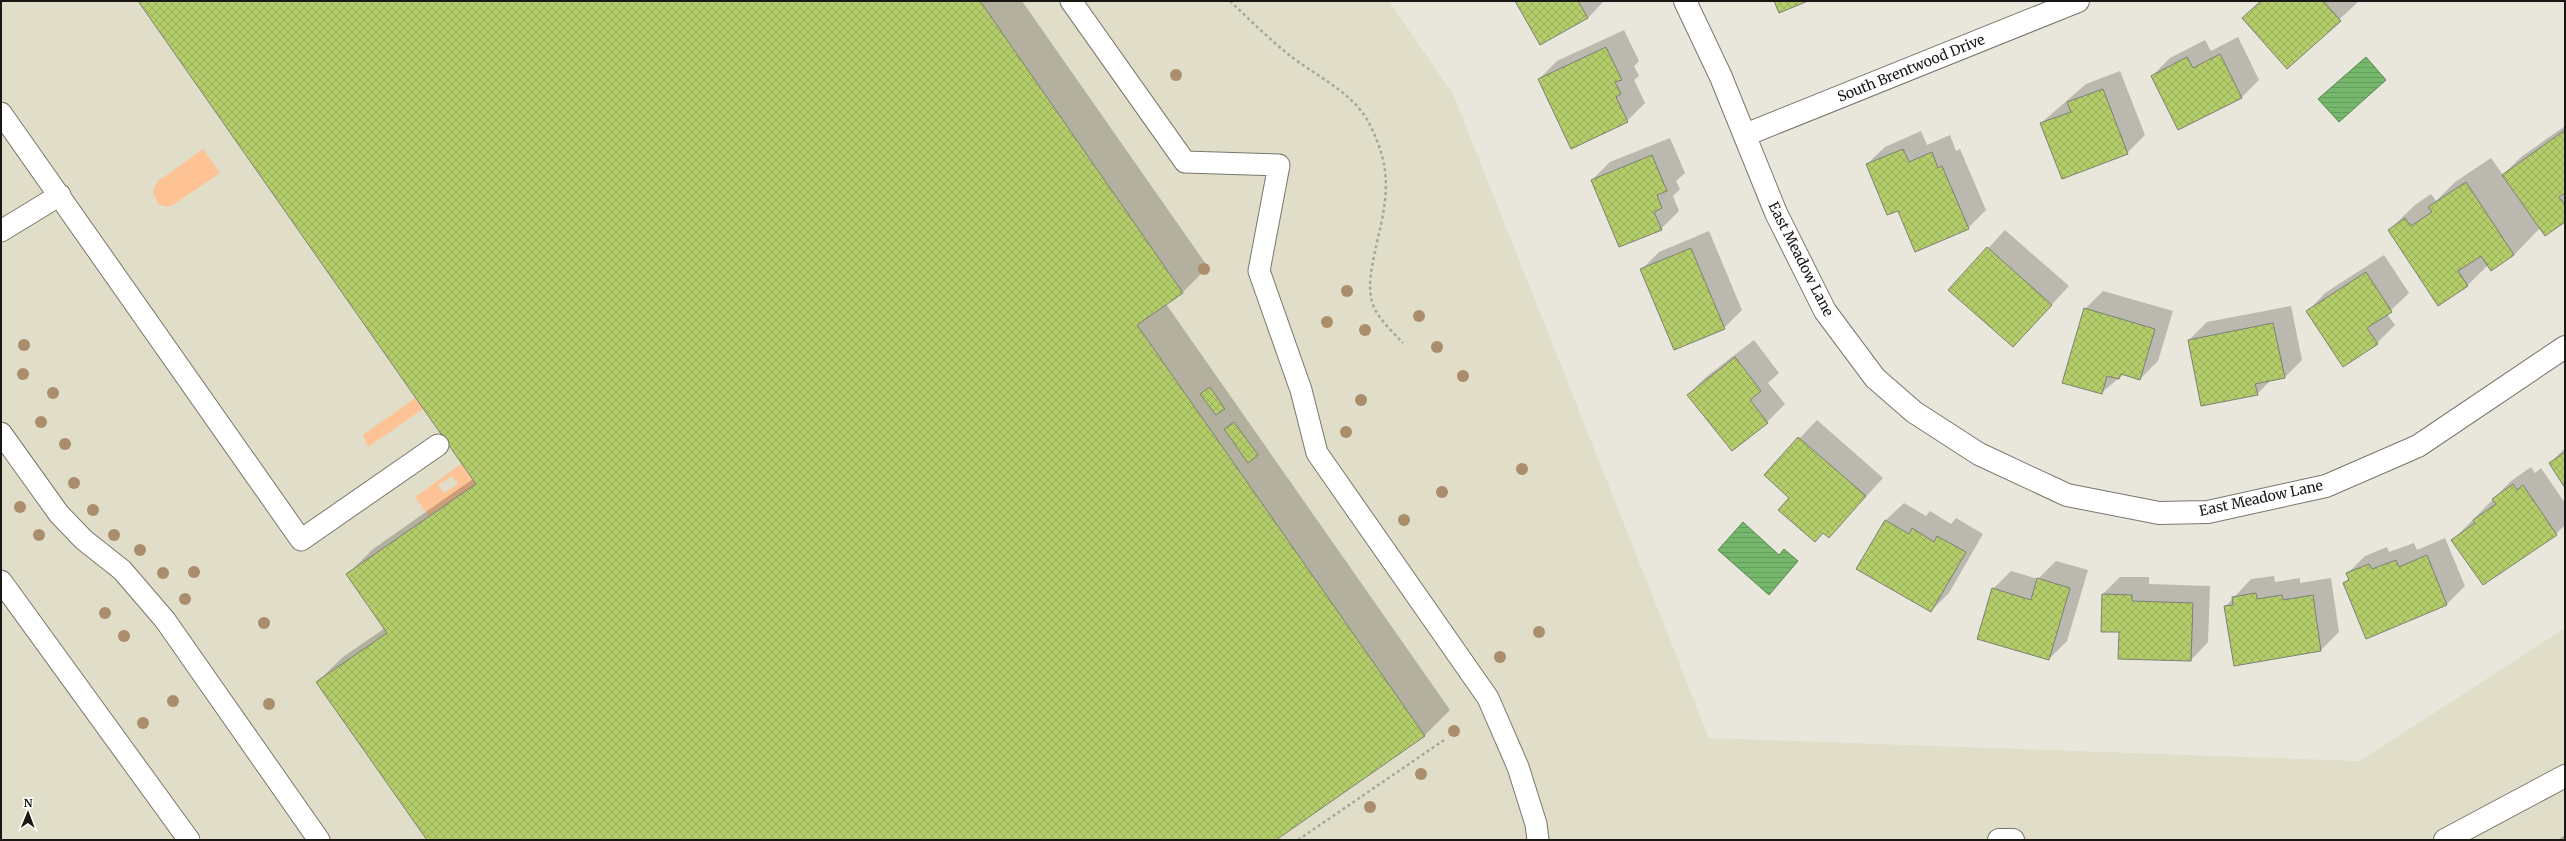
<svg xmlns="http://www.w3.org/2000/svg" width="2566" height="841" font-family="Merriweather,serif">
<defs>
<pattern id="water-rules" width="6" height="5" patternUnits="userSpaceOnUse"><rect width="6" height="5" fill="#75b86c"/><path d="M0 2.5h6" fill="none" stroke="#649d5d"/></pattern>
<pattern id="building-cross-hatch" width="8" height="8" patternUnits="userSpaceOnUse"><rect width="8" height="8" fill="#b4cd6b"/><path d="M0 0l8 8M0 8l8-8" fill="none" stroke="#9aaf5c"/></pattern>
</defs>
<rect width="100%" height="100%" fill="#e9e7db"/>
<!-- built -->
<path fill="#e0ddc9" d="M1,1H1389L1454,96L1709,738L2360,761L2565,628V840H1Z"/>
<!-- green -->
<path fill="#fdc395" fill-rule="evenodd" d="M203,149L220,173L173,205L166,207L158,204L153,192L157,182Z
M415,398L423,409L368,447L363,435Z
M461,464L476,484L429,516L415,497ZM452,476L458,484L444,493L438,485Z"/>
<!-- water -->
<path fill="url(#water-rules)" stroke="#598851" d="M2366,57L2386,80L2339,122L2318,99Z
M1743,522L1779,555L1784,549L1798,561L1769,595L1718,550Z"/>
<!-- shadow -->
<path fill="#0003" d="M139,1H1022L1208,267L1183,292L1166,304L1450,710L1425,735L1274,840H428L317,682L343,657L385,628L348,574L373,549L473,479Z
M1517,1H1604L1588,18Z
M2260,1H2357L2358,2L2287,68L2243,18Z
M1624,30L1639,61L1634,66L1639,76L1634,80L1645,103L1627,121L1539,79L1557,61Z
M2238,37L2259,80L2241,98L2152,76L2170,58L2205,40L2211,51Z
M2120,71L2145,135L2127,153L2041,123L2086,84Z
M2565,126V220L2540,228L2514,255L2491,270L2488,265L2467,286L2389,230L2415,205L2431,194L2436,201L2455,182L2491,158L2503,175L2521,157Z
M1921,131L1927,145L1950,135L1956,151L1960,149L1986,210L1968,228L1898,210L1867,164L1885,147Z
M1670,138L1685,173L1676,181L1680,189L1673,196L1679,211L1661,229L1592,180L1610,162Z
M2005,230L2069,286L2013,346L1950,290Z
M1709,231L1742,310L1724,328L1641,270L1659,252Z
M2384,255L2409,293L2387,314L2395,325L2377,343L2308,311L2325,293Z
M2103,291L2173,311L2158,361L2140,379L2124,374L2101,393L2085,309Z
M2291,306L2302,360L2284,378L2271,380L2257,394L2189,340L2207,322Z
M1754,340L1779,373L1768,383L1785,404L1767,422L1688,395L1706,377Z
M1817,420L1883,478L1829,537L1765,475Z
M2565,448V486L2550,463Z
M2531,467L2535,473L2541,468L2565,503V525L2556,534L2453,540L2511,481Z
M1904,503L1926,516L1930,511L1951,524L1956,518L1983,534L1949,593L1931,611L1886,520Z
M2445,538L2465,586L2447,604L2366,637L2344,583L2349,578L2347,574L2365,556L2387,547L2389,552L2414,543L2417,550Z
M2056,561L2088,570L2067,641L2049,659L1993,589L2011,571L2038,579Z
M2274,576L2275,582L2300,578V583L2331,578L2339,632L2321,650L2235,664L2225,607L2251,579Z
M2120,577H2149V584L2210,586L2208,642L2191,660L2120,631L2103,594Z
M2565,835V840H2557Z"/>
<!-- building -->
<path fill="url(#building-cross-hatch)" stroke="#7c8075" d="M138,1H980L1183,293L1137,325L1425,736L1276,840H427L316,682L387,633L346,574L476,484Z
M1515,1H1578L1588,18L1540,45Z
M1774,1H1808L1779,13Z
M2261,1H2323L2341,21L2287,69L2242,18Z
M1606,47L1622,80L1615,82L1621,94L1616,97L1628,122L1571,149L1538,79Z
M2220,54L2242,98L2178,130L2151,76L2187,57L2193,68Z
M2103,89L2128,154L2062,179L2040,123L2071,112L2067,102Z
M2565,130V193L2559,197L2565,205V222L2545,236L2502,175Z
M1903,149L1909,162L1932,152L1938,168L1942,166L1969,229L1915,252L1898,211L1887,215L1866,164Z
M1652,155L1667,191L1657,195L1662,208L1654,212L1662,230L1619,247L1591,180Z
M2466,182L2514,255L2491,271L2481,256L2458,271L2468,286L2438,306L2388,230L2405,218L2411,226L2432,212L2428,207Z
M1987,247L2052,305L2013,347L1948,290Z
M1691,248L1725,329L1674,350L1640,269Z
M2366,272L2392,312L2367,328L2378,344L2343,367L2306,311Z
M2084,308L2155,329L2140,380L2121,374L2119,379L2107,376L2102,394L2062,383Z
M2273,323L2285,378L2255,384L2258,395L2201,406L2188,340Z
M1735,357L1761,391L1750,400L1768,423L1732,451L1687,395Z
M1210,387L1225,409L1216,415L1200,394Z
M1234,422L1258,455L1248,463L1224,429Z
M1798,437L1866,496L1829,538L1823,533L1815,542L1778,510L1789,498L1764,475Z
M2565,452V488L2549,463Z
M2513,484L2517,490L2523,485L2557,535L2483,585L2451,540L2475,523L2473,520L2496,504L2492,499Z
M1885,520L1909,534L1912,528L1934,542L1937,536L1966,552L1931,612L1856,569Z
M2427,555L2447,605L2366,639L2343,583L2349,580L2346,573L2369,564L2372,569L2396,560L2399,567Z
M2037,578L2070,588L2049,660L1977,639L1992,588L2031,600Z
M2256,593L2257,599L2282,595L2283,600L2313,595L2321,651L2234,666L2224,606L2233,605L2232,597Z
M2102,594L2132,595V601L2193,603L2191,661L2118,659L2119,632H2101Z"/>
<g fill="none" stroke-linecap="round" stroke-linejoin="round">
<!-- service casing -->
<g stroke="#79776c" stroke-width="23">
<path id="service" d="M1071,1L1185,162L1279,165L1259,271L1301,390L1317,453L1488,698L1518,767L1536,824L1538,840
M1,113L301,540L438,445
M1,231L60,195
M1,433L59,514L84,540L122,570L165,620L319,840
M1,581L189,840"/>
</g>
<!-- minor casing -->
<g stroke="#79776c" stroke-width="24">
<path id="minor" d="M1685,1L1721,77L1776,213L1825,311L1875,378L1914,412L1979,454L2067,495L2159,513L2208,512L2326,486L2418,446L2565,347
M1745,135L2078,1
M1999,840H2013
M2445,840L2565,776"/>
</g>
<!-- path -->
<path stroke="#a7a69c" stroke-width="2.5" stroke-dasharray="3 3" stroke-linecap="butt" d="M1230,1C1249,19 1268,38 1288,54C1315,76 1354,92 1370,125C1392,169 1388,196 1377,242C1373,262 1367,282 1372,302C1377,318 1392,331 1403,343
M1298,840L1444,740"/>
<!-- service -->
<use href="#service" stroke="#fff" stroke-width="21"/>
<!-- minor -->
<use href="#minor" stroke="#fff" stroke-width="22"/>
</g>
<!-- trees -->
<g fill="#aa8d6b">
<circle cx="1176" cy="75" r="6"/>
<circle cx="1204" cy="269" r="6"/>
<circle cx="1347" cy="291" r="6"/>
<circle cx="1419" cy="316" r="6"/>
<circle cx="1327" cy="322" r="6"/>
<circle cx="1365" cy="330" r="6"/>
<circle cx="24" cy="345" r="6"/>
<circle cx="1437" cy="347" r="6"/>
<circle cx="23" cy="374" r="6"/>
<circle cx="1463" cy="376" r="6"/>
<circle cx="53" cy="393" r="6"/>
<circle cx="1361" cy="400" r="6"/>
<circle cx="41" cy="422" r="6"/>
<circle cx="1346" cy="432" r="6"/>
<circle cx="65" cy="444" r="6"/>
<circle cx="1522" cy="469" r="6"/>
<circle cx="74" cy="483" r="6"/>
<circle cx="1442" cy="492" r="6"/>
<circle cx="20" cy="507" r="6"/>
<circle cx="93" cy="510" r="6"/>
<circle cx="1404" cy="520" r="6"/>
<circle cx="39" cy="535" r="6"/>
<circle cx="114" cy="535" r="6"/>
<circle cx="140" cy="550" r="6"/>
<circle cx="194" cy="572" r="6"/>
<circle cx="163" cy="573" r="6"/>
<circle cx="185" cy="599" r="6"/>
<circle cx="105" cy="613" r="6"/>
<circle cx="264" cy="623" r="6"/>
<circle cx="1539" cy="632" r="6"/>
<circle cx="124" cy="636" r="6"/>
<circle cx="1500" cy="657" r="6"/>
<circle cx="173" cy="701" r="6"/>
<circle cx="269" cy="704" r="6"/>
<circle cx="143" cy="723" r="6"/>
<circle cx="1454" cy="731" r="6"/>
<circle cx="1421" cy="774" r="6"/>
<circle cx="1370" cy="807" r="6"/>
</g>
<g text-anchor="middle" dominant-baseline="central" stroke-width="3" stroke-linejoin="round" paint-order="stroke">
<!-- street labels -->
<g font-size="14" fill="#181713" stroke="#fff">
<text transform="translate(1911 68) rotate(-22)">South Brentwood Drive</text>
<text transform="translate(1801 259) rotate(63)">East Meadow Lane</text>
<text transform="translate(2261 498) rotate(-12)">East Meadow Lane</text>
</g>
</g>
<!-- border -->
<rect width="2566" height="841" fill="none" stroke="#181713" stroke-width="4"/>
<!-- north arrow -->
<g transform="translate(28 813) rotate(1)" stroke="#ffffff" stroke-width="3" paint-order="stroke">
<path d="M0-3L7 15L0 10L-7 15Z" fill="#181713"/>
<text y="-6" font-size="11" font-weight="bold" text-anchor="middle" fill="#181713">N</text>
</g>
</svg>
